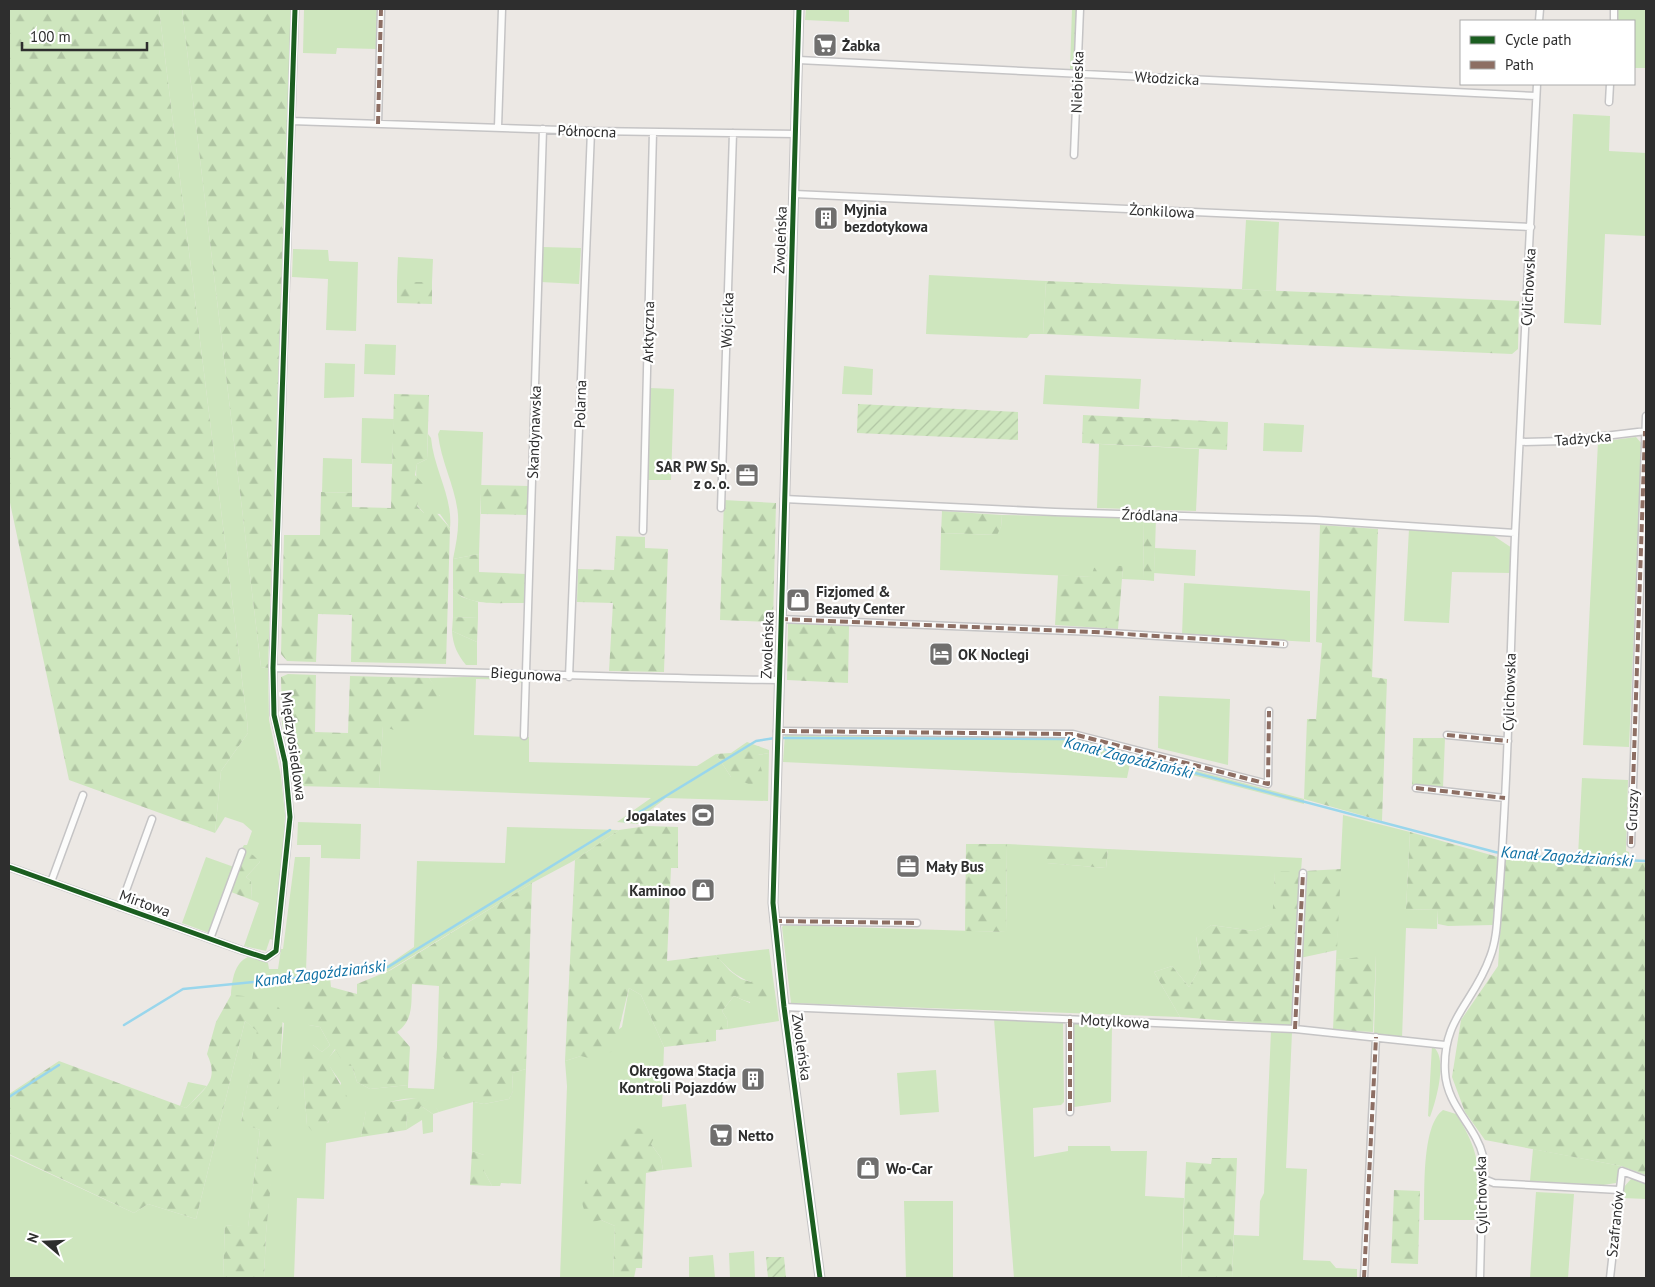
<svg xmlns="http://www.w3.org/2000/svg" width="1655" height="1287" font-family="'PT Sans',sans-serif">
<defs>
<pattern id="forest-firs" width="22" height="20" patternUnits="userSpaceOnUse" patternTransform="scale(1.25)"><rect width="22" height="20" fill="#cee6be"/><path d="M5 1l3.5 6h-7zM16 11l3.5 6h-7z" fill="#b1c6a4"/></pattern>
<pattern id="garden-furrows" width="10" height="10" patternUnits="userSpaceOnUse" patternTransform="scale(1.25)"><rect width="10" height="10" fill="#cee6be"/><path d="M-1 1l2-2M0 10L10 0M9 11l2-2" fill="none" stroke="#b1c6a4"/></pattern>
</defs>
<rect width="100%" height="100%" fill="#ece8e4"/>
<!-- grass -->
<path fill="#cee6be" d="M159,9H182L261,667L268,668L269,720L281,776L285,814L284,843L273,940L270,939L266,951L244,946L259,903L252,900L251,881L246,877L260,862L241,850L244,845H247L252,831L243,823L225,817L215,833L221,771L248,733L247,720Z
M304,9H378L377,49L337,48L336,54L303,53Z
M806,9H849V22L805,20Z
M1617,9H1646V68H1634V21H1617Z
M1573,114L1610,116L1609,151L1646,153V236L1605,234L1601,325L1564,323Z
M1246,220L1279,222L1276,291L1242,289Z
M543,247L581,248L579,284L541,282Z
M293,249L328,250L329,261L358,262L356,331L326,330L328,279L292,277Z
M398,257L433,259L432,282H397Z
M929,275L1046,281L1043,334H1030L1027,338L926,334Z
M365,344L396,345L395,375L364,374Z
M325,363L355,364L354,397L324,398Z
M844,366L873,369L872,395L842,394Z
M1045,375L1141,379L1139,409L1043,404Z
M649,388L674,389L671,480H647Z
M362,418L394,419L392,464L361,463Z
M1264,423L1304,425L1302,452L1263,451Z
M440,430L483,432L479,554L453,559C456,544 459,530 458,515C456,488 441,462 438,434Z
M428,434L431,438C434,470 453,497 450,528L440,514L424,513L417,505C420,491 414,479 417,464L427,459Z
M1636,437L1642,444L1629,747L1583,745L1598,442Z
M1099,444L1199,449L1196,511L1097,508Z
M323,458L352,459V493L322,492Z
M1002,515L1143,518L1144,580L1122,579L1123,567L1091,577L940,570L941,533L996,535L1001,527Z
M1409,529L1491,534L1512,548L1511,573L1452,572L1449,623L1404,621Z
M1155,548L1196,550L1195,576L1154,573Z
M1184,583L1310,591V642L1182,635Z
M453,589L462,597L478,602V618L453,617Z
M452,631L477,642V665H466C457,654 453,645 452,631Z
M498,676L522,678L523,686L519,680L476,679L474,735L529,737V762L697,766L716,754L731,777L758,755L769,753L768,801L666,798L636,821L647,822L637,824L617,822L651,798L379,788L383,726L440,695L429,678Z
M1159,696L1230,699L1228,765L1158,748Z
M785,734L1071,738L1304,799V804L1131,759L1127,778L783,762Z
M1582,778L1628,780L1626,851L1629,852V858L1578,856Z
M1343,815L1410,832L1406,909L1438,910L1437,929L1406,928L1402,1038L1374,1034L1376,956L1336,960Z
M298,822L361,824L360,859L321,858V845H297Z
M507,827L619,830L575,860L532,883L388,971L299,979L309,1025L320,1027L330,1045L322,1052L313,1045L303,1075L307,1125L328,1123L341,1083L326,1061L336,1049L352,1066L357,1082L370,1089L408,1085V1088L434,1089L437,1047L453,1049L473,1102L484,1104L509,1099L513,1091L512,1073L526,1069L521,1184L501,1183L500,1186H492L484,1171V1155L472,1151L473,1102L439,1112C424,1088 388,1101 366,1111L361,1137L326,1143L324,1199L297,1198L294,1278H264L266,1233L284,1023L231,995C232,981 234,963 248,957L268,963L269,969H278L281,949H283L295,857H310L306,971L388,965L414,947L417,861L505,863Z
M1007,844L1047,846V863L1106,868L1108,849L1302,858L1301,871L1275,872L1273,924L1254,931L1211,925L1196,937L1201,966L1189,987L1172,966L1154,972L1180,1017L791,1003L782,927L784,925L1006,932Z
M206,857L234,867L209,933L182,923Z
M769,949L779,1021L728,1029L727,1019L722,1011L734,996L750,1003L751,982C736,977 726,967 716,955Z
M629,988L641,995L664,1047L662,1107L686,1104L692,1167L663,1170L661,1158L651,1144L601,1220L615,1226L613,1278H560L567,1086L565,1061L584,1055L622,1027Z
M994,1019L1063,1022L1064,1102L1061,1105L1033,1108L1034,1157L1068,1151V1146H1110L1111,1151H1147L1145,1196L1184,1198L1181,1278H1014Z
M245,1021L258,1031L241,1122L260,1130L248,1228L225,1225L223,1278H9V1155L134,1213L148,1204L196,1219Z
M1073,1023L1112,1024L1111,1102L1074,1107Z
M1271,1031L1292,1032L1286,1168L1307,1169L1303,1260L1330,1261L1336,1268L1357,1269V1278H1232L1234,1235L1259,1236L1260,1201L1264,1193Z
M1432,1046C1449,1056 1436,1101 1430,1117L1428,1116Z
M936,1070L939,1112L900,1115L897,1073Z
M188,1082L207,1086L186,1108L180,1106Z
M421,1106L433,1114V1132L423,1134L422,1120L406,1130L407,1113Z
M1443,1110L1456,1114C1482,1154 1480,1174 1478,1220H1424C1425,1193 1421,1126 1443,1110Z
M1533,1149L1621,1166L1616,1183L1603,1185L1530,1181Z
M1631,1179H1639L1646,1183V1199L1623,1198V1188Z
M1536,1192L1574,1194L1568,1278H1530Z
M904,1201H953V1278H906Z
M754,1251L755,1278H730L729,1253Z
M713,1255L715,1278H689V1257Z"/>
<!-- forest -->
<path fill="url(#forest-firs)" d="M9,9H159L247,720L248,733L221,771L215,833L69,780L9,498Z
M182,9H291L268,668L261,667Z
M1072,9H1077V16L1073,69H1070Z
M1046,281L1519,301L1518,349L1512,354L1043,334Z
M397,282H432V304L397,303Z
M394,394L429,395L427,459L417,464L415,475L423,484L426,493L419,498L417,506L424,513L433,509L450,528L446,664L351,662L352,615L318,614L316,662L287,661L281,654L284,535H320L321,492L352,493V507L391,508Z
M1083,415L1228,422L1227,450L1082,443Z
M481,485L529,486L528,515L481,514Z
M724,500L776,503L773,622L720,620Z
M942,511L1002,515L1001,527L997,535L941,533Z
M1143,518H1156L1154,581L1144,580Z
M1320,525L1378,529L1372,677L1387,679L1382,821L1304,799L1307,719H1316L1322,643L1316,642Z
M616,536L645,537V548L668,549L664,672L609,671L613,603L577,602L578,569L614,570Z
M479,554V572L526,574V603C503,602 470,608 453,589V559Z
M1100,565L1123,566L1118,629L1055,625L1058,575L1091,577L1094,568Z
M453,617L478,618L477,642L452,631Z
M788,623L849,626L848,683L787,680Z
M288,674L316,675L315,732L348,733L350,676L429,678L441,694L399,732L383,726L379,788L296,786L282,723L281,677Z
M1413,738H1445L1443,788L1412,785Z
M747,742L769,750V753L758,755L763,776L751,785L731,777L716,754L731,753Z
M647,826L678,827V868H671L667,961L716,955L730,971L741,979L751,982L757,979L769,984L770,995C757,1007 748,1002 734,996L722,1011L727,1019L728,1029L716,1030V1041L664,1047L641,995L629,988L614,1049L600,1061L581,1056L565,1061L575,860L619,830Z
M1410,832L1498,857L1493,925L1448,926L1438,924V910L1406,909Z
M966,844H1007L1006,932L965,931Z
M1047,846L1108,849L1106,868L1046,863Z
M245,852L253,855L260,862L246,877L251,881L252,900L231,892Z
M1505,856L1646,863V1175L1621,1166L1485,1140L1465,1112L1452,1077L1461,1020L1498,966Z
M1341,869L1337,950L1300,958L1305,871Z
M1275,871H1301L1293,1026L1180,1017L1154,972L1172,966L1189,987L1201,966L1196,936L1211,925L1254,931L1272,924Z
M532,883L526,1069L512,1073L513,1091L509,1099L484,1104L473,1102L437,1047L439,986L412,984C411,1003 414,1020 397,1032L410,1047L408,1085L370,1089L357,1082L352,1066L345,1065L335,1049L327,1061L349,1100L346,1111L332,1115L323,1131H312L307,1125L303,1075L305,1037L311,1039L313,1045L322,1052L330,1045L320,1027L309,1025L304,1022L299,979L330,977L331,987L357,994V984L391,970Z
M1376,955L1373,1032L1333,1030L1336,960Z
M231,995L269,998L283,1012L278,1113L266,1233L264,1278H223L225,1225L248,1227L260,1130L241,1123L257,1031L245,1021L196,1219L148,1204L134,1213L9,1154V1094L59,1061L186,1108C204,1089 220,1081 207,1054L216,1022Z
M418,1098L433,1103L439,1112L433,1114L421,1106L417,1111L407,1113L406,1130L361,1137L366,1110L382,1103Z
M629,1127L642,1129L654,1138L651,1144L661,1158L663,1170L646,1173L642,1268H636L634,1278H613L615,1226L601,1220L589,1223C587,1216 582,1207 582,1200C583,1170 606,1143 629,1127Z
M472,1151L484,1155V1171L492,1186L470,1185Z
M1212,1158H1237L1232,1278H1181L1186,1162L1211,1164Z
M1394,1190L1420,1191L1418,1264L1391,1263Z"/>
<!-- garden -->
<path fill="url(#garden-furrows)" d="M858,404L1018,412V440L857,433Z
M766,1257H784L786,1278H768Z"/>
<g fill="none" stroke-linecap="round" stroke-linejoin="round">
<!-- stream -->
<path stroke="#99d6ec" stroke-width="2.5" d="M780,738L1066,739L1495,852L1516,856L1646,861
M625,821L756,741L775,738
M124,1025L183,989L372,970L388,967L610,830
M9,1097L59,1065"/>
<!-- street casing -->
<g stroke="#c5c4c5" stroke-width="9">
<path id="street" d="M1539,21L1540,9
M1614,21V9
M798,60L1536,96
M1609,102L1610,84
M291,121L591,131L796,134
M378,124L381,9
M498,127L502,9
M1074,155L1080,9
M794,194L1531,227
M1520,442L1563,441L1646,431
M784,499L1055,512L1316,520L1515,533
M721,508L733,133
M643,531L653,132
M780,619L1094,632L1284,644
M273,668C442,670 610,678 779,680
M569,677L591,131
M777,731L1073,734L1268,784L1269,711
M1447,735L1508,741
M524,736L543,129
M1416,788L1505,798
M1631,844L1646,416
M9,867L241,950L266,958L276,951L290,817L285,762L274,715L273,668L295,9
M51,882L83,795
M120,907L152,819
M774,921L917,923
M210,939L242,852
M784,1007L1295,1029L1445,1045
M1070,1019V1112
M1295,1029L1303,873
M1484,1179L1494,1183L1619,1190
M1364,1278L1376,1037
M1480,1278L1483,1156C1476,1126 1447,1107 1445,1072C1442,1018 1474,1003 1490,957C1496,942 1497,925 1498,909C1508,784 1510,659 1515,535C1521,384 1531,234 1537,84
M1610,1278L1622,1171L1646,1180"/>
</g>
<!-- secondary casing -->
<g stroke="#c5c4c5" stroke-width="11">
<path id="secondary" d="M799,9L773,903L784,1007L820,1278"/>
</g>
<!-- street -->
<use href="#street" stroke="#fcfcfb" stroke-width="6"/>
<!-- secondary -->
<use href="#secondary" stroke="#fcfcfb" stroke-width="9"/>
<!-- quiet -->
<path stroke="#8d6e63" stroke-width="4" stroke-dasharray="8 4" stroke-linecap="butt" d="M378,124L381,9
M780,619L1094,632L1284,644
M777,731L1073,734L1268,784L1269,711
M1447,735L1508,741
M1416,788L1505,798
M1631,844L1645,431
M774,921L917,923
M1070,1019V1112
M1295,1029L1303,873
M1364,1278L1376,1037"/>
<!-- cycleway casing -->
<g stroke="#fff" stroke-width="8">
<path id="cycleway" d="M799,9L773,903L784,1007L820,1278
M9,867L241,950L266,958L276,951L290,817L285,762L274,715L273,668L295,9"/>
</g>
<!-- cycleway -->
<use href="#cycleway" stroke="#1b5e20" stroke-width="5"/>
</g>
<!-- icons -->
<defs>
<g id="supermarket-square" transform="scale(1.25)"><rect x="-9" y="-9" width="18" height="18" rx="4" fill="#706f6e" stroke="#fff"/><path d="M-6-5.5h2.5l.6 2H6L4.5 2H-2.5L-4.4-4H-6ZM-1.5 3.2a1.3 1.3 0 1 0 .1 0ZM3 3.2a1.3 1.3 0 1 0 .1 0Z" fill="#fff"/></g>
<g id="building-square" transform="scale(1.25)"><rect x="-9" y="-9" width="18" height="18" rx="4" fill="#706f6e" stroke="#fff"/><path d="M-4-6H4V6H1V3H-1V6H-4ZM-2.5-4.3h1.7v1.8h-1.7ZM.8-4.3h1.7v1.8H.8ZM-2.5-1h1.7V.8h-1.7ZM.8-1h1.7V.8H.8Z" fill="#fff"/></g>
<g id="office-square" transform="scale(1.25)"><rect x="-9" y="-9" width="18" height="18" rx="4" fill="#706f6e" stroke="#fff"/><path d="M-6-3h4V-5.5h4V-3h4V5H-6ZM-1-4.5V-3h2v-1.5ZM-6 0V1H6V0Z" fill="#fff"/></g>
<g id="shop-square" transform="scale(1.25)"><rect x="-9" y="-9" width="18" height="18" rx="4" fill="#706f6e" stroke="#fff"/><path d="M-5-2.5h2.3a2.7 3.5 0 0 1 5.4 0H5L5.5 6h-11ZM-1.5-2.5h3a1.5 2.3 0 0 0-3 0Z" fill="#fff"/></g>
<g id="hotel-square" transform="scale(1.25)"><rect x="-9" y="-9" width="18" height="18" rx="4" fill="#706f6e" stroke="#fff"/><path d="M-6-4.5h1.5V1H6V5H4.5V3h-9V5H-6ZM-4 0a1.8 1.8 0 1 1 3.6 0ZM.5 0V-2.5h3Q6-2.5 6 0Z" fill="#fff"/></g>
<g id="stadium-square" transform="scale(1.25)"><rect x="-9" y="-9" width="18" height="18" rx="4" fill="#706f6e" stroke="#fff"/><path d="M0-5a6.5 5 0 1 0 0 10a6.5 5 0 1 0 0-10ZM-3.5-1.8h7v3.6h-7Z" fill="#fff"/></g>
</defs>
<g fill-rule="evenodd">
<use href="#supermarket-square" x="825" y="45"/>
<use href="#building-square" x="826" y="218"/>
<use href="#office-square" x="747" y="475"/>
<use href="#shop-square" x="798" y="600"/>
<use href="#hotel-square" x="941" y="654"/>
<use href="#stadium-square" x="703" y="815"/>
<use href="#office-square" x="908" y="866"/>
<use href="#shop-square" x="703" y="890"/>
<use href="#building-square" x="753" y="1079"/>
<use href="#supermarket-square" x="721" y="1135"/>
<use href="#shop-square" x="868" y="1168"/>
</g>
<g text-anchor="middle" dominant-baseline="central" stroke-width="4.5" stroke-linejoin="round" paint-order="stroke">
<!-- poi labels -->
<g font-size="15" font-weight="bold" fill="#2e2e2e" stroke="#fff" text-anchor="start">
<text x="842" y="45">Żabka</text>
<text x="844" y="209">Myjnia<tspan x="844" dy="17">bezdotykowa</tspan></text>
<text x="730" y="466" text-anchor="end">SAR PW Sp.<tspan x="730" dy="17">z o. o.</tspan></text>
<text x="816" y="591">Fizjomed &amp;<tspan x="816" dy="17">Beauty Center</tspan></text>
<text x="958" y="654">OK Noclegi</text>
<text x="686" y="815" text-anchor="end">Jogalates</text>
<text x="926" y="866">Mały Bus</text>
<text x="686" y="890" text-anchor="end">Kaminoo</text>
<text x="736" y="1070" text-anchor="end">Okręgowa Stacja<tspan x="736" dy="17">Kontroli Pojazdów</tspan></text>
<text x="738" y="1135">Netto</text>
<text x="886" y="1168">Wo-Car</text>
</g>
<!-- street labels -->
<g font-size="15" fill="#2e2e2e" stroke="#fff">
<text transform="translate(1167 78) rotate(3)">Włodzicka</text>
<text transform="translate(1077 82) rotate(-88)">Niebieska</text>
<text transform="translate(587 131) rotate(2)">Północna</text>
<text transform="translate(1162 211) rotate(3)">Żonkilowa</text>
<text transform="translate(780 240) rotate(-88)">Zwoleńska</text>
<text transform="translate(1528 287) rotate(-87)">Cylichowska</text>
<text transform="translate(727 320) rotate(-88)">Wójcicka</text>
<text transform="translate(648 332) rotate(-89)">Arktyczna</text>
<text transform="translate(580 404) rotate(-88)">Polarna</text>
<text transform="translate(534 432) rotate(-88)">Skandynawska</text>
<text transform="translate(1583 438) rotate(-5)">Tadżycka</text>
<text transform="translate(1150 515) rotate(2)">Źródlana</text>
<text transform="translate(767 645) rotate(-88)">Zwoleńska</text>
<text transform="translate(526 674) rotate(3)">Biegunowa</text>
<text transform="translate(1509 692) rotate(-88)">Cylichowska</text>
<text transform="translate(294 746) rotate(82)">Międzyosiedlowa</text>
<text transform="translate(1632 810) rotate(-88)">Gruszy</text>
<text transform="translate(145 903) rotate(20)">Mirtowa</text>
<text transform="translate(1115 1021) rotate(3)">Motylkowa</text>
<text transform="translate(802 1047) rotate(82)">Zwoleńska</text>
<text transform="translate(1481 1195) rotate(-91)">Cylichowska</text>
<text transform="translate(1615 1224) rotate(-84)">Szafranów</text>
</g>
<!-- water labels -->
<g font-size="16" font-style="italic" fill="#0d6fa3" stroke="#fff">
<text transform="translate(1129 757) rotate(14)">Kanał Zagoździański</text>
<text transform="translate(1567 856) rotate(4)">Kanał Zagoździański</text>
<text transform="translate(320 973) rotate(-7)">Kanał Zagoździański</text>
</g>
</g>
<!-- border -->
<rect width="1655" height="1287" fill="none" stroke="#2e2e2e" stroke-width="20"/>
<!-- legend -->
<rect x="1460" y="20" width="175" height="65" fill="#ffffff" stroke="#ababab"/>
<rect x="1470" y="36" width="25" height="8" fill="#1b5e20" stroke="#ababab"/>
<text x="1505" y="45" font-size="15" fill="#2e2e2e">Cycle path</text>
<rect x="1470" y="61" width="25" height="8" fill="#8d6e63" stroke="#ababab"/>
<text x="1505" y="70" font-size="15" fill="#2e2e2e">Path</text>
<!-- north arrow -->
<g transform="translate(45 1242) rotate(289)" stroke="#ffffff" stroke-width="4" paint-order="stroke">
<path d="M0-4L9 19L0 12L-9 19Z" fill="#2e2e2e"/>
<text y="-8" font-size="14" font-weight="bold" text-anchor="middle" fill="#2e2e2e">N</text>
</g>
<!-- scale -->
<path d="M22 42v8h125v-8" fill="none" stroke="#2e2e2e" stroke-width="2.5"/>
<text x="30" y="42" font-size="15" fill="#2e2e2e" stroke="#ffffff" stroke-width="4" paint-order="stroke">100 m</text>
</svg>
